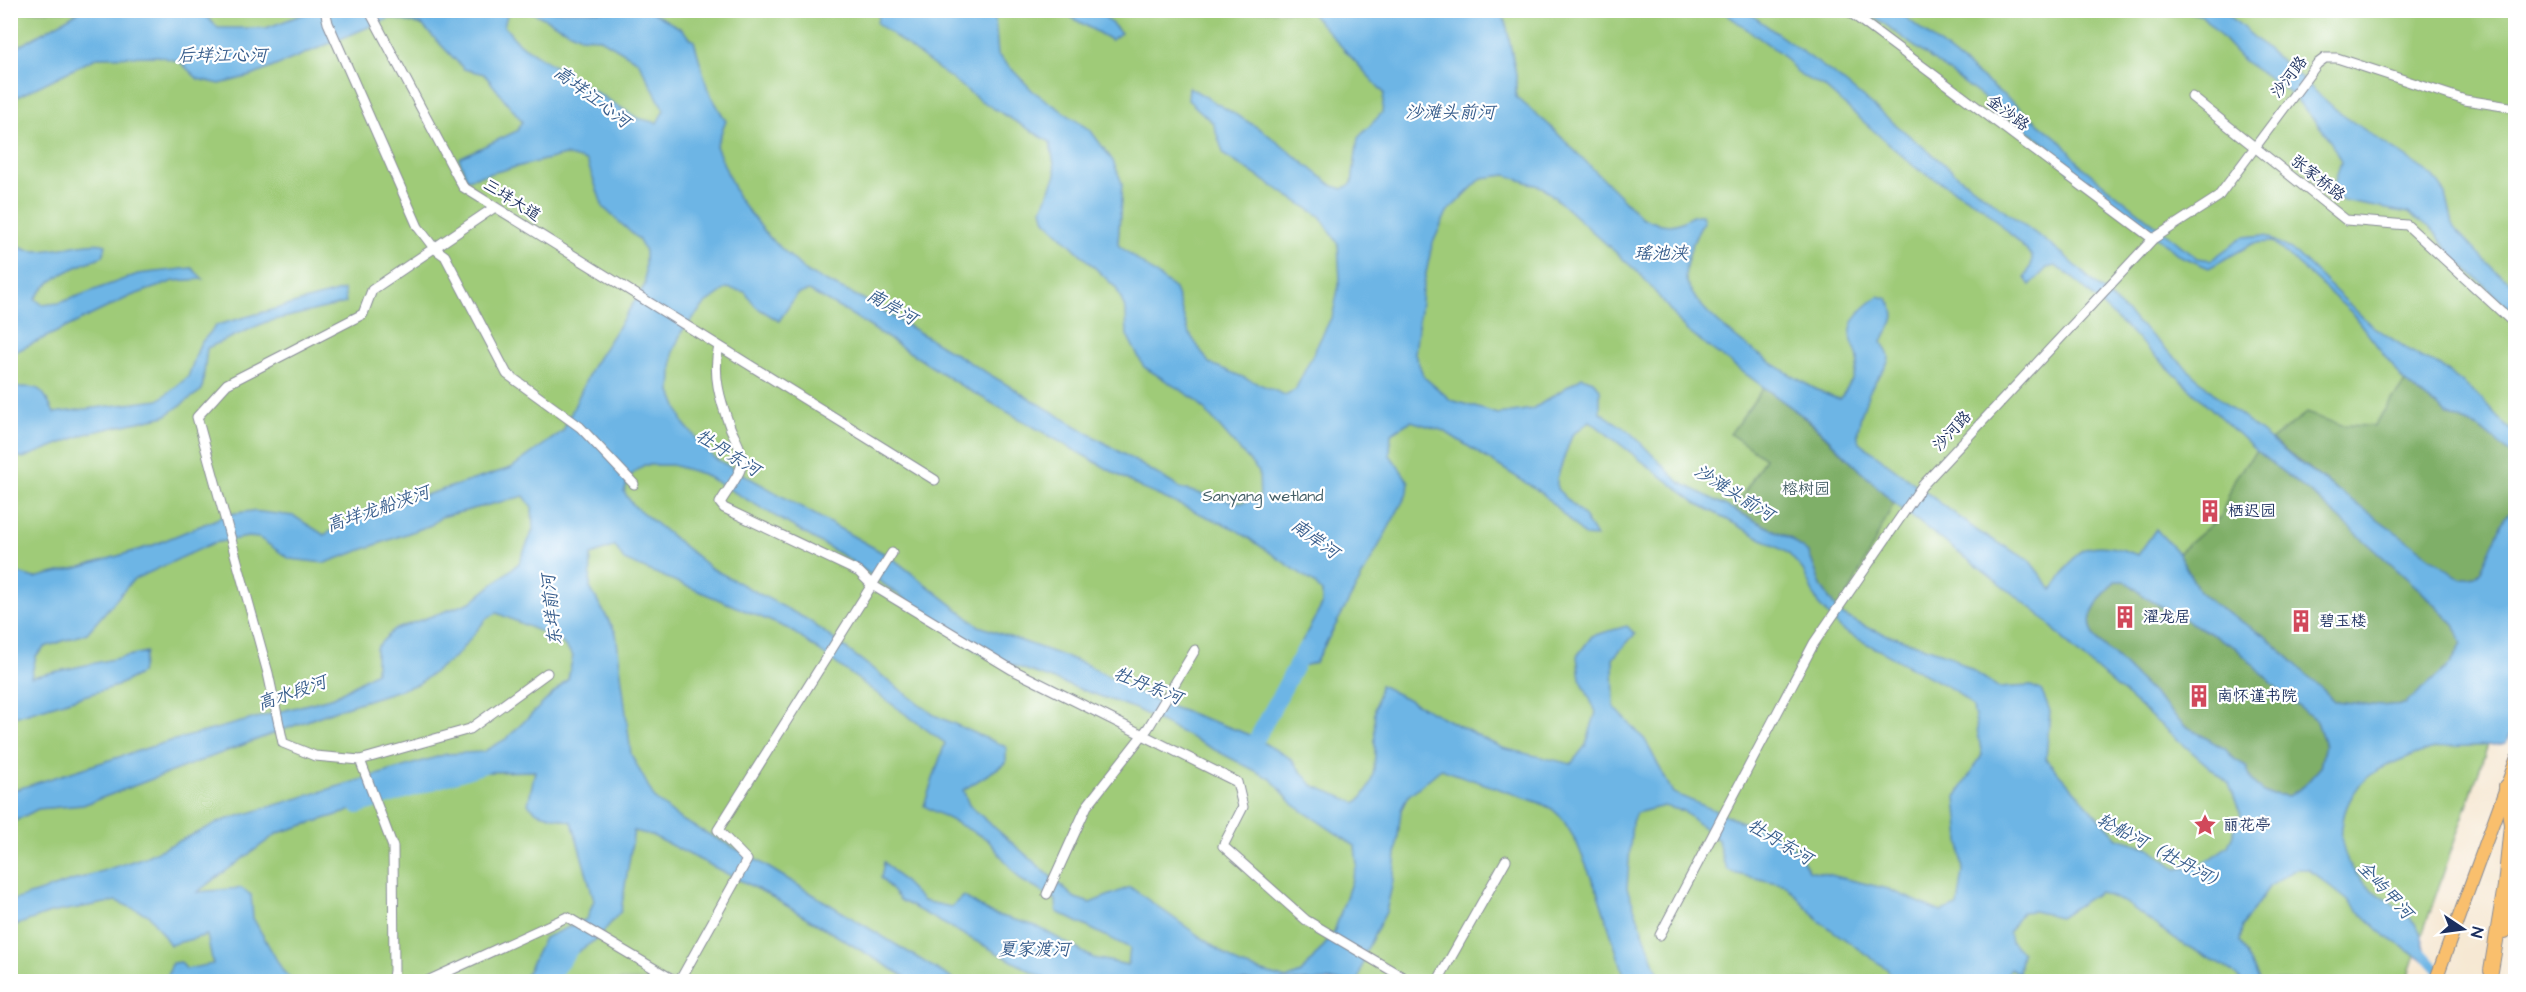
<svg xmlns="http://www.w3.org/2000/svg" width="2526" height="992" font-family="'Architects Daughter','LXGW WenKai TC',sans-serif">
<rect width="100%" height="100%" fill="#fff"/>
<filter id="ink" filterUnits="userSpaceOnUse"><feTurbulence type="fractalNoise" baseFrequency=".0167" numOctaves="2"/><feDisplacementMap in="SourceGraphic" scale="12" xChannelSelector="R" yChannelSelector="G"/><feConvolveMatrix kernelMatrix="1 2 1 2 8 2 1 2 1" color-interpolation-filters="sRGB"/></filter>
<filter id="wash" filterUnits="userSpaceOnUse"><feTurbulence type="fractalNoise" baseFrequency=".008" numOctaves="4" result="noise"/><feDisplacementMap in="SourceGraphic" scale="24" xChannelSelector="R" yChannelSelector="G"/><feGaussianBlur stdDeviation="1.35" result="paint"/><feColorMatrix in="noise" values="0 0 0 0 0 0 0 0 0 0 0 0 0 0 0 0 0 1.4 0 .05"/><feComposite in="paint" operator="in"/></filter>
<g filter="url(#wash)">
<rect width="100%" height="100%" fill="#f6e8d3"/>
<!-- green -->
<path fill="#9fcb78" stroke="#5d7d6b" stroke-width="1.5" d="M10,11H2515V667L2406,981H11Z"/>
<!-- forest -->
<path fill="#7faf68" stroke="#4d6f63" stroke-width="1.5" d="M2405,382L2448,415L2479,428L2515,457V511H2511L2481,570L2475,576L2461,579L2394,533L2271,440L2306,413L2341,425L2373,426Z
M1764,387L1810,422L1894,503L1839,613L1822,588L1809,554L1791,539L1734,510L1765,458L1730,434Z
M2256,451L2318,499L2420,590L2454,624L2462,644L2450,665L2405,704L2380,706L2335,701L2265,636L2216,606L2199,591L2178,553L2221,516L2235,478Z
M2115,581H2126L2148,599L2235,647L2285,696L2317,721L2325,745L2320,768L2303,787L2289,796L2263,793L2252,781L2246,766L2234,759L2225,749L2184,725L2114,655C2076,628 2089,610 2115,581Z"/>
<!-- water -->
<path fill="#6db5e5" stroke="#4472a2" stroke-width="1.5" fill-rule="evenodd" d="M1499,10L1506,23L1516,74V97L1548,124L1641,217C1651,222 1668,228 1679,223C1689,219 1691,214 1702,215L1704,222C1695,235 1681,268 1687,283C1694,302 1717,322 1733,335C1750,350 1820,396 1840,399C1847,388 1858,374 1858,360C1858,352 1852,345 1851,337C1848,319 1866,305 1879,296L1888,299C1900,319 1891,324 1882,341C1883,347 1889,352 1889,358C1888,367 1878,376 1874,383C1867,395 1854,430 1859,442L1979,532L2029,560L2052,590C2060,580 2072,556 2081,551C2098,541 2122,549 2138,555L2156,529L2178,553L2199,591L2216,606L2265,636L2335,701L2380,706L2405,704L2450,665L2462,644L2454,624L2420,590L2318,499L2256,451L2071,276L2055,266L2047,268L2030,285L2025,278L2032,263V256L1983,207L1916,168L1823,86L1801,76L1780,53L1722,11H1746L1839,78L1961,178L2063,254L2222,401L2297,461L2461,579L2475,576L2481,570L2505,517L2511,511H2515V721L2506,743C2483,748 2458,744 2434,749C2417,753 2380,766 2367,778C2355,788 2345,806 2343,821C2338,845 2346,864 2363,882C2379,900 2410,909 2420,932C2424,942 2426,954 2428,963L2385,936L2346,899L2308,869H2296L2269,887L2242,926L2240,942L2260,981H2242L2229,969L2176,940L2126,903L2099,892L2060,917L2033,911L2022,912L2009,932L2011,942L2022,952L2019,973L2010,968L2005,981H1895L1887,969L1819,921L1786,885L1737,874L1728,870L1723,861L1718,840L1683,811L1664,806L1636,813L1632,822L1627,888L1661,981H1626L1598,894L1576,841L1562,818L1552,809L1540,803L1441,769L1408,796L1401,810L1393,881L1386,912L1366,951L1358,981H1049L900,900L881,878L884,862L923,901L951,907L963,896L990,913L1036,926L1093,958L1128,965L1130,948L1057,912L1056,900L1021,880L987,839L924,806L945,743L789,629L624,560L615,546L591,555L590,588L616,633L631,754L655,799L680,819L753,858L956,981H912L767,894L651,835L634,831L621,911L598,938L556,967L550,981H523L544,938L587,919L594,900L572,822L537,812L528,804L535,771L439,773L347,812L278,833L197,892L241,888L251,895L253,918L283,971L292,980L303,981H166L172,963L181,962L186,969L213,964L207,935L170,945L149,915L116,901L50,913L11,927V901L145,857L222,821L447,754L483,752L506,739L568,679L573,656L560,640L497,613L487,618L457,655L418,684L336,710L83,805L38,809L11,823V791L160,744L334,697L376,672V648L393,630L471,602L519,563L533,530L532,507L524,496L441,517L431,525L325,563L290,559L259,538L248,537L213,543L133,580L87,633L45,647L36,656L31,677L146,652L141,673L117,686L11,718L10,570L34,578L81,567L151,546L229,514L252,511L294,516L324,535L356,517L511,468L563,431L592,367L645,285V251L638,239L603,207L587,161L565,155L467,179L459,158L517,131L522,121L484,74L464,69L422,25L390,18L254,75L220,84L198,79L180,62L158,56L98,57L11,100V51L80,11H204L206,16L218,28H266L312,11H510L507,15L504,26L519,44L637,118L657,123L664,110L638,61L599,38L580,37L530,11H650L680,28L694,41L708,90L726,121L716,146L738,198L770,238L808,273L863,299L1182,489L1240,503L1260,498L1259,472L1195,399L1144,367L1127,335L1126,310L1116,288L1045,220L1042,209L1056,175L1050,142L981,101L877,23L880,11H997L995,19L998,55L1033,91L1091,131L1113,161L1122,183L1118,245L1175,289L1189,333L1209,363L1285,395L1295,390L1333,314L1340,280L1338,243L1320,216L1224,155L1213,123L1188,100L1189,87L1262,130L1333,186L1343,189L1352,183L1358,138L1382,113L1384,93L1309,11ZM1506,175L1544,188L1642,276L1687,331L1810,421L1894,503L2038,613L2073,649L2229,784L2241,815L2228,846L2199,866L2176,869L2150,848L2118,838L2046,759L2050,711L2041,690L2031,686L1999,688L1949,655L1870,629L1839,613L1822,588L1809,554L1791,539L1679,482L1630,432L1600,412V389L1593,381L1582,377L1533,409L1498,414L1451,400L1424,377L1415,354L1422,292L1432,245L1447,212L1482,178ZM727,288L745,292L756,307L779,321L797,294L809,291L852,315L960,385L1141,488L1235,529L1313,582L1322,592V605L1286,670L1315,663L1408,492L1409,482L1390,455L1391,433L1411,421L1444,431L1542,493L1585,536L1596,537L1583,515L1557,489V478L1572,435L1590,421L1695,502L1788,553L1803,570L1818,604L1843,631L1956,691L1973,707L1982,755L1956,797L1963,872L1958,906L1941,912L1888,889L1809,870L1790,842L1673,793L1645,740L1614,707L1613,658L1635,634L1627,626L1592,636L1577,656L1580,678L1596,712L1586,745L1571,764L1502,748L1380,685C1379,693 1376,701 1375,709C1372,738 1384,782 1356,803L1312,785L1290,758L1248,734L1155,701L1083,663L979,626L892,558L714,458L684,424L671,392L673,352L682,331L705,304ZM644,465H672L703,474L847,558L984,655L1136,709L1271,779L1294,805L1355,846L1357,865L1333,935L1301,973L1286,979L1240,965L1130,887L1090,903L1075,898L969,805L963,790L1006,763V747L934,715L808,620L711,568L633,505L624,492L630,476ZM2115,581H2126L2148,599L2235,647L2285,696L2317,721L2325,745L2320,768L2303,787L2289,796L2263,793L2252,781L2246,766L2234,759L2225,749L2184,725L2114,655C2076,628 2089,610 2115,581Z
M1060,11H1099L1121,33L1111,40Z
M1867,11H1898L2062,142L2082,167L2197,258L2211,260L2243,237L2264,235L2296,253L2372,326L2420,357L2441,366L2480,397L2507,427L2515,433V457L2479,428L2448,415L2405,382L2351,312L2273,242L2254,243L2209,268L2180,256L2139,222L2069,171L2050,147Z
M2128,11H2224L2341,114L2433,176L2446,194L2454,228L2494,270L2515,285V310L2508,307L2453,256L2433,230L2421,221L2408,213L2343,201L2331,194L2341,162L2327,135L2296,99L2284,88L2244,61L2201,15L2186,12L2172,15Z
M10,238C27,267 80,237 106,245L103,256C79,266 50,275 35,299L43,305L59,303L138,274L192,268L203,279L174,281L131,296L11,354Z
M344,290L346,303L266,322L207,348L202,390L165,416L88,433L23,458L11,454V387C42,387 40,385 54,413L159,400L188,377L200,344L217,325Z"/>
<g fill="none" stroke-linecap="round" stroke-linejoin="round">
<!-- canal -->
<path stroke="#6db5e5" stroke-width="9" d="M2420,950L2449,982"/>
<!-- river -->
<path stroke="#6db5e5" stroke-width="16" d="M1248,755L1305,649
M358,806L482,766
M546,982L571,948"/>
</g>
</g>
<g filter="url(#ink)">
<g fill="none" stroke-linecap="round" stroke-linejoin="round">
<!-- minor casing -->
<g stroke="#888c98" stroke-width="11">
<path id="minor" d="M325,10L328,23L418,227L434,248L445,256L507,374L580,427L634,484
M369,10L463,187L935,480
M1847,10L2153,239
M2192,97L2346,220L2407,225L2516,325
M495,207L372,290L363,314L227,384L197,417L268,673L283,743L315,756L360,760L470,729L547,673
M719,346C712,374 720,400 730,427C735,440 745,452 741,467C738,478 726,492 720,503L724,508L859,572L872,585L1011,669L1237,782L1243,807L1223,846L1306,920L1411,982
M360,760L393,847L394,971L392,982
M1047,894L1087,806L1148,728L1195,650
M1660,935L1814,643L1922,486L2153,239L2218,197L2317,64L2325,58H2337L2465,100L2516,108
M425,982L567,917L677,982
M679,982L747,860L718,830L892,553
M1437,982L1506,860"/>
</g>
<!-- major casing -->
<g stroke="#888c98" stroke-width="14">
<path id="major" d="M2435,982L2516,760"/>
</g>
<!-- highway casing -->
<g stroke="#888c98" stroke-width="16">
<path id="highway" d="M2505,931L2516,901
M2491,971L2505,886L2511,825L2506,786"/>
</g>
<!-- minor -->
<use href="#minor" stroke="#fff" stroke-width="9"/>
<!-- major -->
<use href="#major" stroke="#f9bf6d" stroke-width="12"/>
<!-- highway -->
<use href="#highway" stroke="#f9bf6d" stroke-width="14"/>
</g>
</g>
<!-- icons -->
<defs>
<g id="building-bare" transform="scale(1.8)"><path d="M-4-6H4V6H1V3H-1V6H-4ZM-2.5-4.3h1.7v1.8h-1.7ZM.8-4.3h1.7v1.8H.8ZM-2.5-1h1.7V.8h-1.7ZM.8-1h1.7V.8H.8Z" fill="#d1495b" stroke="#fff" stroke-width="2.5" paint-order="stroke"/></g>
<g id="sight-bare" transform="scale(1.8)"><path d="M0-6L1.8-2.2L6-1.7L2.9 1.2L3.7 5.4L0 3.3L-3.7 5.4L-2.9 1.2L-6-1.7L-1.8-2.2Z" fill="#d1495b" stroke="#fff" stroke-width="2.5" paint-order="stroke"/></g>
</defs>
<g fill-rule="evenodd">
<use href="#building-bare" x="2210" y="511"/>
<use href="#building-bare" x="2125" y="617"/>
<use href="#building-bare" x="2301" y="621"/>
<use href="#building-bare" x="2199" y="696"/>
<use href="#sight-bare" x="2205" y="825"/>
</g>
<g text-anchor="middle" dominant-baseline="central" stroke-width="4.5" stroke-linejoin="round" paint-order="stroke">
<!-- street labels -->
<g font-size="16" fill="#1b2f5e" stroke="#fff">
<text transform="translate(2289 77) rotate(-52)">沙河路</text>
<text transform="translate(2008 113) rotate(37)">金沙路</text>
<text transform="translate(2318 178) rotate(38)">张家桥路</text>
<text transform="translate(512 200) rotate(32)">三垟大道</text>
<text transform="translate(1952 431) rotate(-47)">沙河路</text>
</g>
<!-- park labels -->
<g font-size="16" fill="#435e66" stroke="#fff">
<text x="1806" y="489">榕树园</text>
<text x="1263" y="496">Sanyang wetland</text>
</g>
<!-- poi labels -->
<g font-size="16" fill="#1b2f5e" stroke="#fff" text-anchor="start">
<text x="2228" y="511">栖迟园</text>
<text x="2143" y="617">濯龙居</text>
<text x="2319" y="621">碧玉楼</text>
<text x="2217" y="696">南怀谨书院</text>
<text x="2223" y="825">丽花亭</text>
</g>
<!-- water labels -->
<g font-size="18" font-style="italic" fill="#385e8d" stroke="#fff">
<text x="222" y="55">后垟江心河</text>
<text transform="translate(592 97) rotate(37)">高垟江心河</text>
<text x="1450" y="112">沙滩头前河</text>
<text x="1661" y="253">瑶池浃</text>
<text transform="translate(892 307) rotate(30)">南岸河</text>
<text transform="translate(728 453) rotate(32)">牡丹东河</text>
<text transform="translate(1734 493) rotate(32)">沙滩头前河</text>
<text transform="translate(378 509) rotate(-19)">高垟龙船浃河</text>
<text transform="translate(1315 539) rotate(36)">南岸河</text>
<text transform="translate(552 610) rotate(-96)">东垟前河</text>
<text transform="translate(1148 686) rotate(22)">牡丹东河</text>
<text transform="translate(292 693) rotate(-19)">高水段河</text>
<text transform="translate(1780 842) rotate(31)">牡丹东河</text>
<text transform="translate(2162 852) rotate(28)">轮船河（牡丹河）</text>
<text transform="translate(2385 890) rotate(47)">全屿甲河</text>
<text x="1034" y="949">夏家渡河</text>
</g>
</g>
<!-- margin -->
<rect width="2526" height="992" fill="none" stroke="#fff" stroke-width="36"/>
<!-- north arrow -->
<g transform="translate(2463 929) rotate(103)" stroke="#ffffff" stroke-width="4.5" paint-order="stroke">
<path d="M0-4.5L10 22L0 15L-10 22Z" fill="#1b2f5e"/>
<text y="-9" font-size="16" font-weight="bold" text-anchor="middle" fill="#1b2f5e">N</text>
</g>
</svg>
